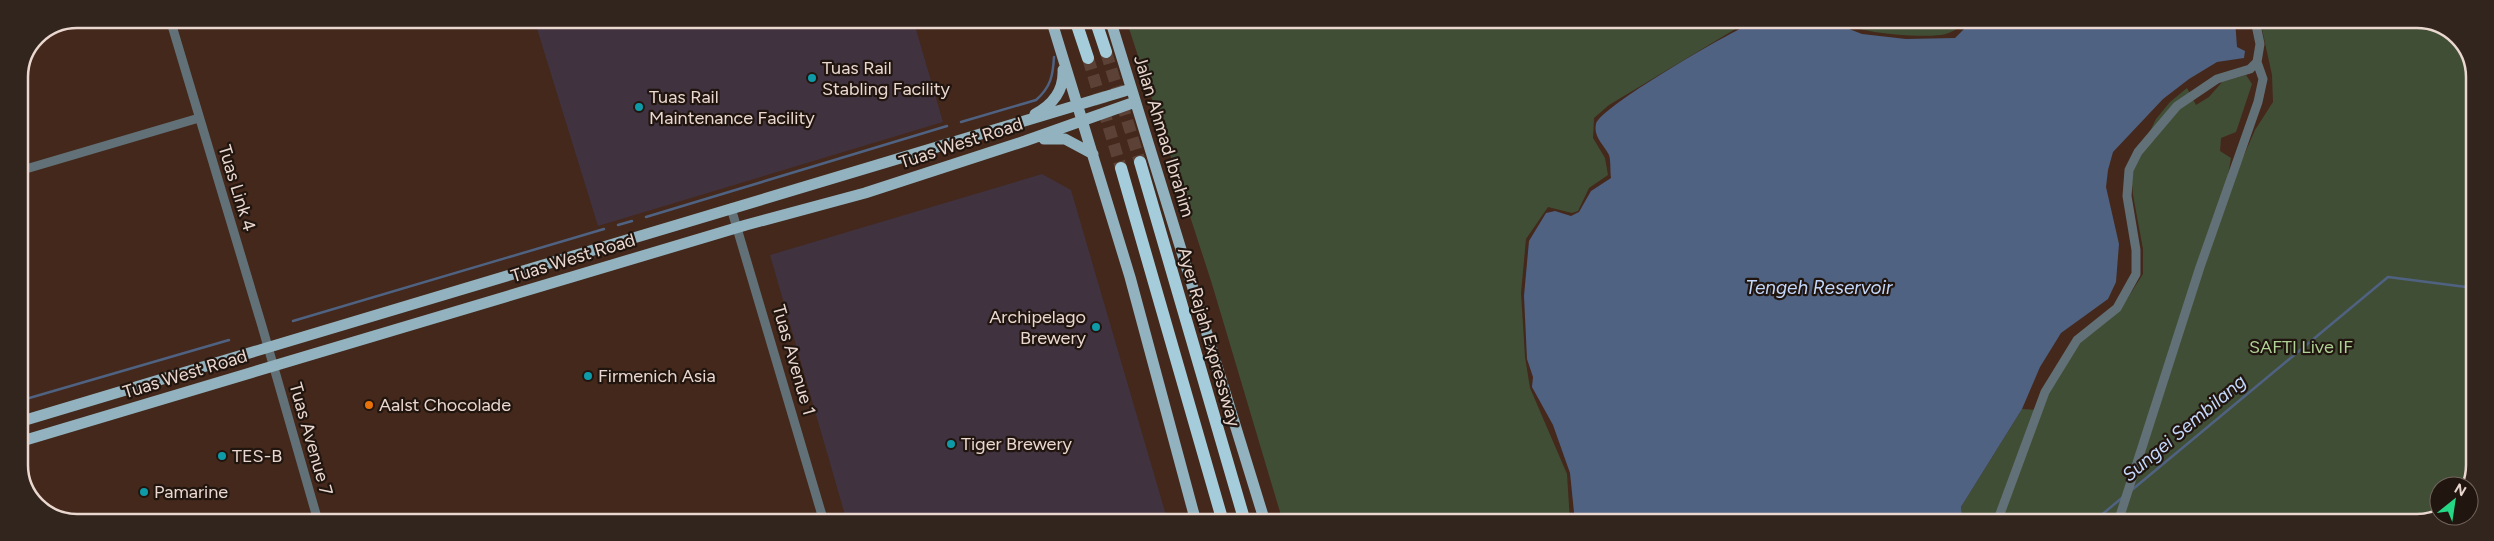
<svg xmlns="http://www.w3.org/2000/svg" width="2494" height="541" font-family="Figtree,sans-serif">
<rect width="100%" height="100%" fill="#43281b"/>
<!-- industrial -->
<path fill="#41323f" d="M534,19H913L943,122L598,226Z
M1042,174L1071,190L1168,522H847L770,255Z"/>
<!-- green -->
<path fill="#414e36" d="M1126,19L1759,20L1737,28L1609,105L1594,118L1593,138L1605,158L1608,175L1589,188L1578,211L1572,213L1548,207L1526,239L1521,293L1525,357L1530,388L1567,474L1570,522H1283L1212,284Z
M1833,20H1964L1966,24C1958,28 1949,34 1941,35C1912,38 1859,33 1833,20Z
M2260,20H2429L2461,38L2475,69L2474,476L2468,486H2439V514L2418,522H1963L1961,507L2022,409L2041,410L2048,394L2080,343L2120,310L2143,274V249L2133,195L2131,170L2156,119L2170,102L2187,88L2196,105L2209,97L2222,82L2246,75L2252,84L2236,132L2221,138L2220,151L2231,158L2228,175L2234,178L2255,130L2273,102L2272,75Z"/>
<!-- water -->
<path fill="#4f6282" d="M1766,20H1826L1862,34L1906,39L1955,38L1969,24L1968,20H2235L2237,47L2245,51L2244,58L2217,62L2189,79L2163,99L2113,152L2108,170L2106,187L2119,244L2116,282L2108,299L2061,333L2040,367L2022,409L1961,507L1963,522H1575L1570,473L1553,425L1532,387L1533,377L1527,359L1524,296L1529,241L1546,213L1555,211L1571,216L1579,212L1591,191L1611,178C1610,171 1611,161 1609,155C1604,145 1593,137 1596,124C1600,107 1725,35 1748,25C1753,22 1760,21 1766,20Z"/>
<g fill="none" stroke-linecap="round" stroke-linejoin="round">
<!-- stream -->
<path stroke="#4f6282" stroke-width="2.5" d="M961,122L1036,100C1051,87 1053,75 1054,57
M646,217L947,126
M618,225L632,221
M293,321L604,229
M19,401L229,340
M2133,489L2388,277L2474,288
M2093,522L2123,497"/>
<!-- highway-tunnel -->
<path stroke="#5c4236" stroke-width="12" stroke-dasharray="12 6" stroke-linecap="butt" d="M1106,52L1140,162
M1088,58L1121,168"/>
<!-- minor -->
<path stroke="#627177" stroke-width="9" d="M170,19L262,326L318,521
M19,171L199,118
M731,208L824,522
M802,522L822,516
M1997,522L2045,392L2077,340L2117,308L2136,274V250L2127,196L2129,170L2138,152L2177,106L2217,79L2250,69L2257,62L2260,44L2255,20
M2118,522L2200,267L2258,102L2263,79L2257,62"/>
<!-- major -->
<path stroke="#91b2be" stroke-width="11" d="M1051,19L1130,277L1196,522
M1110,19L1265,522
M1035,114C1052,105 1064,91 1063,70
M1044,139H1065L1093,154
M19,422L1131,89
M19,442L746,225L865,193L1025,141L1135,102"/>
<!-- highway -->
<path stroke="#a4ccda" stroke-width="12" d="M1075,19L1088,58
M1095,19L1106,52
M1140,162L1245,522
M1121,168L1223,522"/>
</g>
<!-- markers -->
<g fill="#0f9aa8" stroke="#21150f" stroke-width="2">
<circle cx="812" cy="78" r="5"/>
<circle cx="639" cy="107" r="5"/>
<circle cx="1096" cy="327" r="5"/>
<circle cx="588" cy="376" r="5"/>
<circle cx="951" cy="444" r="5"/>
<circle cx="222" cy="456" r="5"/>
<circle cx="144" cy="492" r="5"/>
</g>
<circle fill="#e8710a" stroke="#21150f" stroke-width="2" cx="369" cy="405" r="5"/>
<g text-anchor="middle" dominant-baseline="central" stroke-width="4.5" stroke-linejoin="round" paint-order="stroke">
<!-- poi labels -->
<g font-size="18" fill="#ead8d0" stroke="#21150f" text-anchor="start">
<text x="822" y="68">Tuas Rail<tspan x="822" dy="21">Stabling Facility</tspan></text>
<text x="649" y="97">Tuas Rail<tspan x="649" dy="21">Maintenance Facility</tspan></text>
<text x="1086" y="317" text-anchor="end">Archipelago<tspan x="1086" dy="21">Brewery</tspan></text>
<text x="598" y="376">Firmenich Asia</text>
<text x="379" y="405">Aalst Chocolade</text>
<text x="961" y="444">Tiger Brewery</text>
<text x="232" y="456">TES-B</text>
<text x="154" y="492">Pamarine</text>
</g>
<!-- street labels -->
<g font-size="18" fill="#ead8d0" stroke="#21150f">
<text transform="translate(1164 136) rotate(73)">Jalan Ahmad Ibrahim</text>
<text transform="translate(961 143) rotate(-18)">Tuas West Road</text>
<text transform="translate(237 188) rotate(73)">Tuas Link 4</text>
<text transform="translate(573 258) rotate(-17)">Tuas West Road</text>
<text transform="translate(1209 337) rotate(74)">Ayer Rajah Expressway</text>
<text transform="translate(794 360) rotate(74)">Tuas Avenue 1</text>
<text transform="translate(185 374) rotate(-17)">Tuas West Road</text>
<text transform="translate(311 439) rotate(74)">Tuas Avenue 7</text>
</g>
<!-- park labels -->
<g font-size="18" fill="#afd196" stroke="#21150f">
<text x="2301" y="347">SAFTI Live IF</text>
</g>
<!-- water labels -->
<g font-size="19" font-style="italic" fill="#c4d8fb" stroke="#21150f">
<text x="1819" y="287">Tengeh Reservoir</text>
<text transform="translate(2184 428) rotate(-40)">Sungei Sembilang</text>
</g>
</g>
<!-- crop -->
<path d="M0 0H2494V541H0ZM77 28H2417A49 49 0 0 1 2466 77V465A49 49 0 0 1 2417 514H77A49 49 0 0 1 28 465V77A49 49 0 0 1 77 28Z" fill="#31251e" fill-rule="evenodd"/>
<path fill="none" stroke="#ead8d0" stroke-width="2.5" d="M77 28H2417A49 49 0 0 1 2466 77V465A49 49 0 0 1 2417 514H77A49 49 0 0 1 28 465V77A49 49 0 0 1 77 28Z"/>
<!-- north arrow -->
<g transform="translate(2454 501) rotate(30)"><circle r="24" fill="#21150f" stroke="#71635c"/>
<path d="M0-4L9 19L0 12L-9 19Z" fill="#25d886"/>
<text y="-8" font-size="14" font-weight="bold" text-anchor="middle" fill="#ead8d0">N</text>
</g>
</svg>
